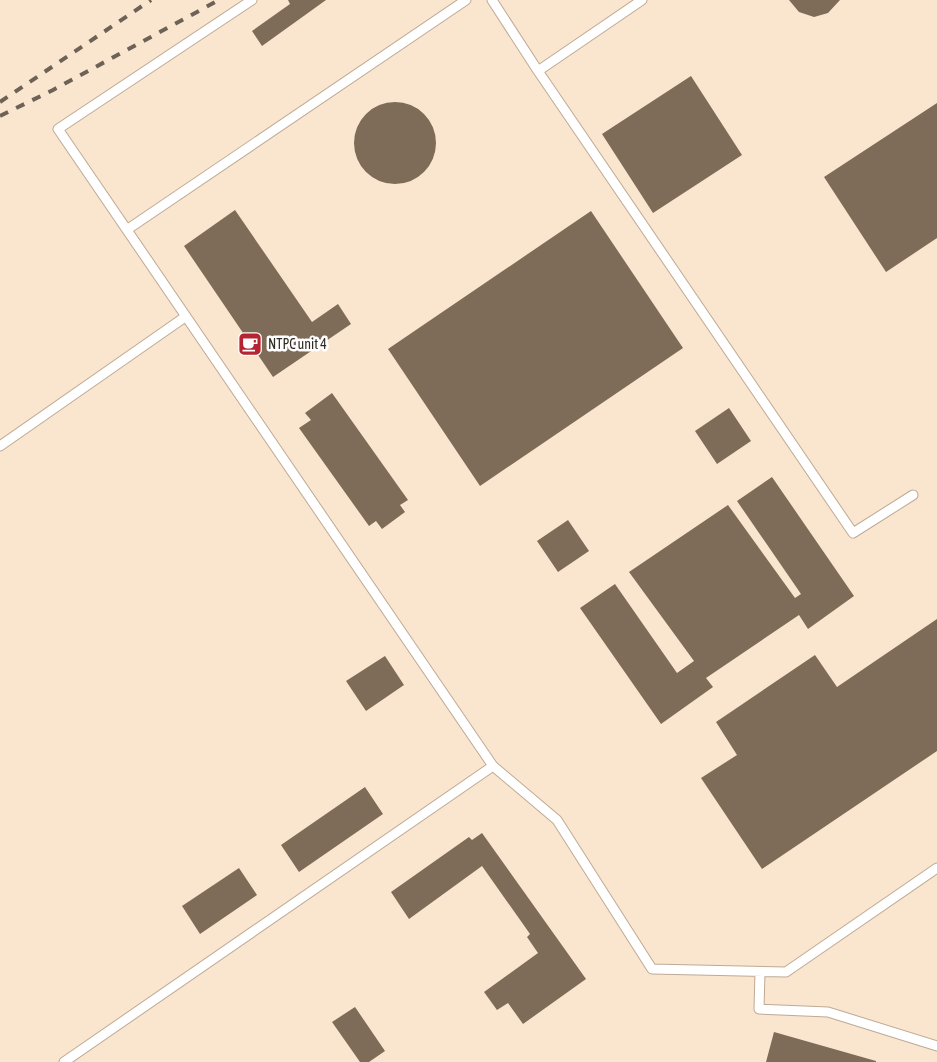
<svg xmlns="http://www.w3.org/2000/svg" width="937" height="1062" font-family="'Asap Condensed',sans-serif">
<rect width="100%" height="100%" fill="#fae5cf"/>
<!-- building -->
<path fill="#7e6c58" d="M288,0H326L262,46L252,31L290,4Z
M789,0H840L828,13L814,17L799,12Z
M691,76L742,155L653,213L602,134Z
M354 143a41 41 0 1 1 82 0a41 41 0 1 1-82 0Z
M937,103V238L886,272L824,177Z
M235,210L312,322L338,304L351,324L273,377L184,246Z
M591,211L683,348L480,486L388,349Z
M332,393L408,500L400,505L405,512L382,529L376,521L369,526L299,428L311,420L305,413Z
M729,408L751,441L717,464L695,431Z
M772,477L854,596L808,629L799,615L706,678L713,687L661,724L580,608L615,584L677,673L694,661L629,572L728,505L795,598L801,594L737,501Z
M568,520L589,551L558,572L537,541Z
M937,619V751L762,869L701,778L737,755L716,722L815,655L837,687Z
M385,656L404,685L366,711L346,681Z
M365,787L383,814L299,872L281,845Z
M482,833L586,979L523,1024L508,1003L497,1010L484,992L538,953L527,937L530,934L482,866L409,919L391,892L469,837L472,840Z
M239,868L257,895L200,934L182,906Z
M355,1007L385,1051L369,1062H360L332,1022Z
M774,1032L876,1061V1062H766Z"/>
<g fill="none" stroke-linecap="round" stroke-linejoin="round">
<!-- service casing -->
<g stroke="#beaa95" stroke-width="11">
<path id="service" d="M252,0L58,129L493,766L557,820L652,969L786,972L937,868
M492,0L538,71L642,0
M538,71L853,533L913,495
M128,229L466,0
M0,446L185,317
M760,972L759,1009L828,1012L937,1046
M64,1062L493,766"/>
</g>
<!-- service -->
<use href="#service" stroke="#fff" stroke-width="9"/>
<!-- rail -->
<path stroke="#6d6255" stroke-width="4" stroke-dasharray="9 9" stroke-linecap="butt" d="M0,102L151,0
M0,116L53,90L219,0"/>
</g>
<!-- icons -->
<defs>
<g id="cafe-square" transform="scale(1.25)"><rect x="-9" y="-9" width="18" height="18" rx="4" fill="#b52430" stroke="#fff"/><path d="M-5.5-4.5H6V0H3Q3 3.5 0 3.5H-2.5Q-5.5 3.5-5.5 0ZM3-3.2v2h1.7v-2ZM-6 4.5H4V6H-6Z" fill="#fff"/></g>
</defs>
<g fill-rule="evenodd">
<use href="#cafe-square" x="250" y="344"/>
</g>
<g text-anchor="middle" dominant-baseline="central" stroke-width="5" stroke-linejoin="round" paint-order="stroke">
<!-- poi labels -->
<g font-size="14" fill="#312a21" stroke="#fff" text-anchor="start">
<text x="268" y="344">NTPC unit 4</text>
</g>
</g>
</svg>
